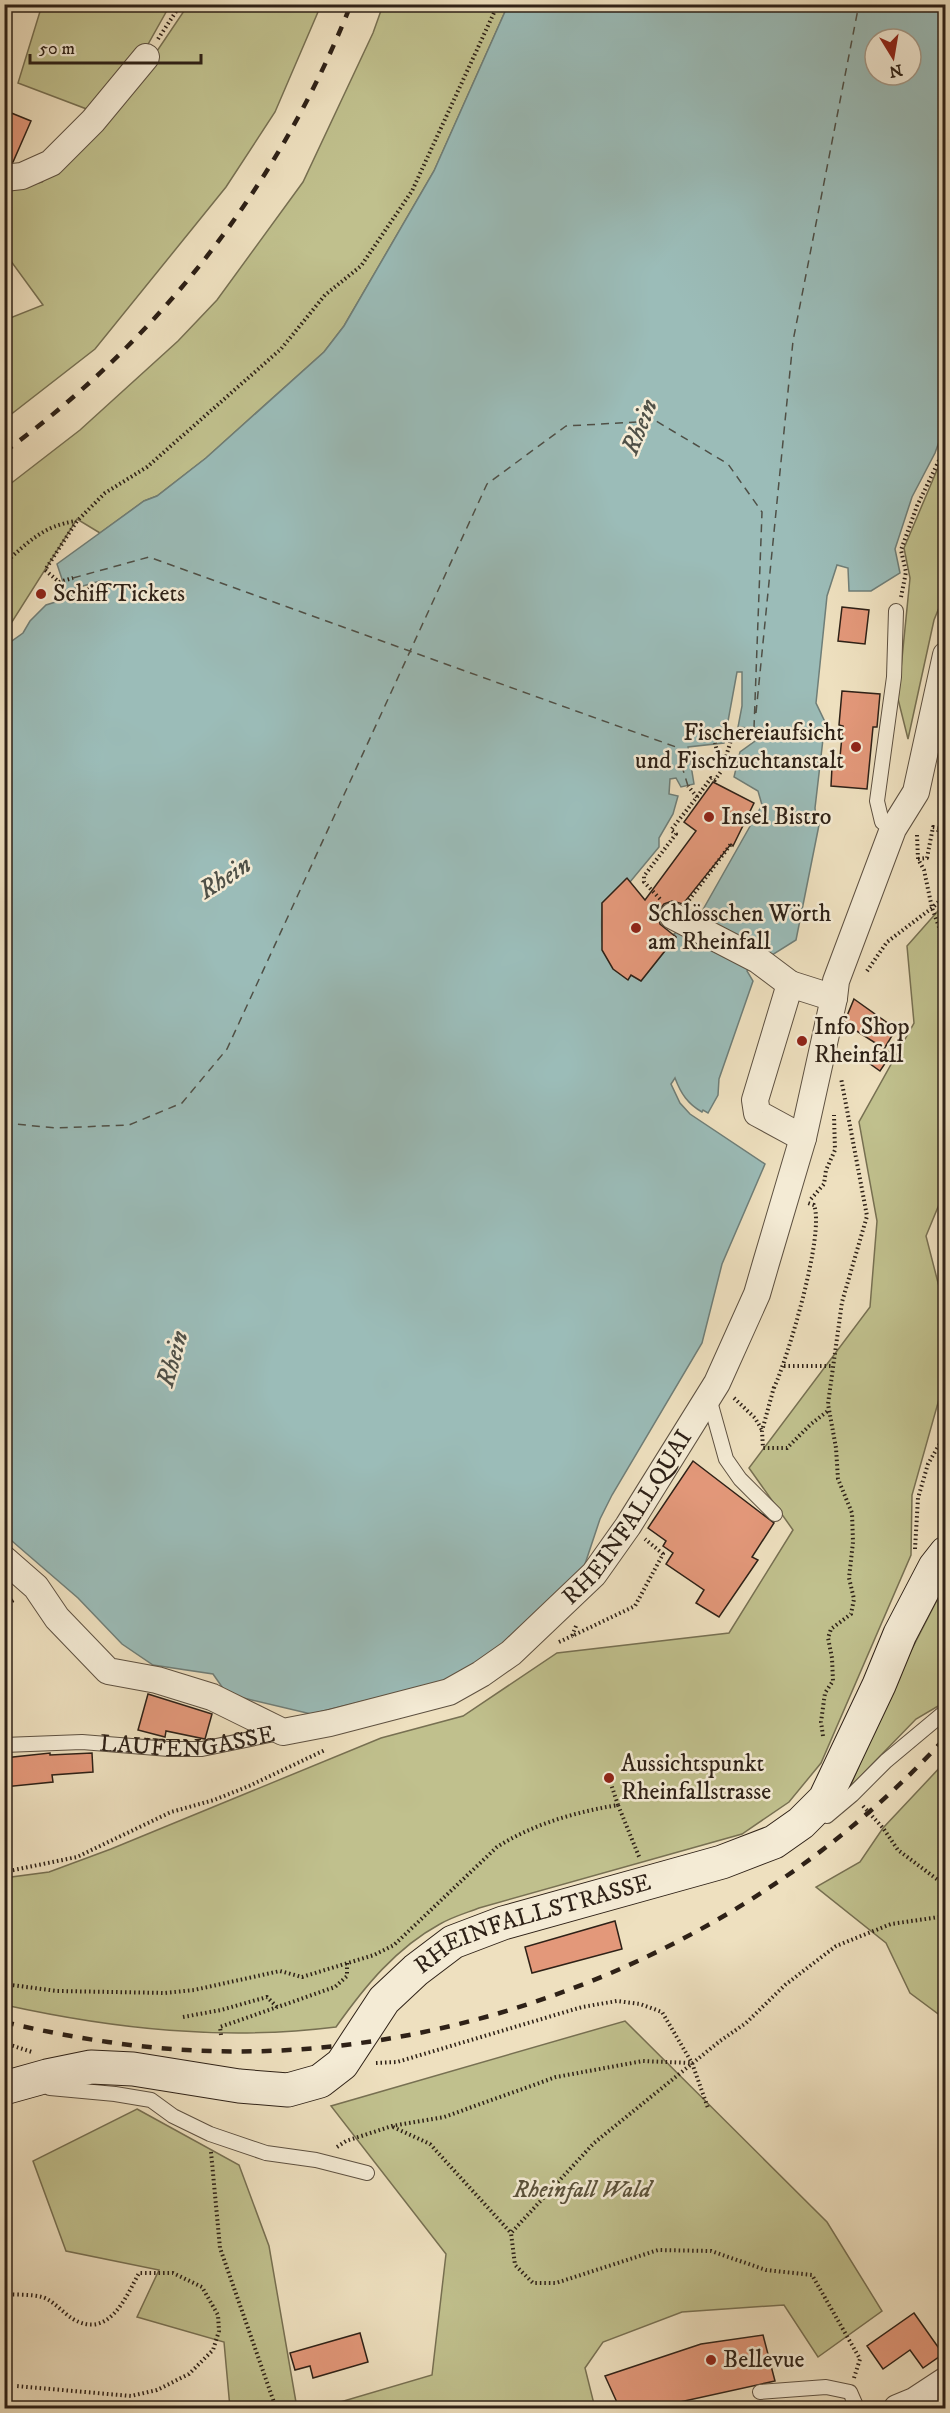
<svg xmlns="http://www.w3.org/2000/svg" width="950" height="2413" font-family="'IM FELL DW Pica',serif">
<rect width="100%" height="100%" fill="#eee0bf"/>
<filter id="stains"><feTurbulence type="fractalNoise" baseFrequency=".00333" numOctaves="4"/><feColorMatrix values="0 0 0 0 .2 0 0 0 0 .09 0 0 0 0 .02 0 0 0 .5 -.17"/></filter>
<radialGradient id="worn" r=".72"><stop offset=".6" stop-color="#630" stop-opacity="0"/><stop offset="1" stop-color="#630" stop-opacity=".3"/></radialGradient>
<!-- green -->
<path fill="#c0c08d" stroke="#777052" stroke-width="1.5" d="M42,5H170L147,46L92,111L18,83Z
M188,5H321L275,112L226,187L95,349L5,419V320L43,305L5,253V194L9,190L42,182L120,106Z
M383,5H508L434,171L344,326L324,352L206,458L157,496L144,501L100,533L77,519L5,633V488L80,430L178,341L217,300L303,182L373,33Z
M945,451V593L934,620L908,739L898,699L910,578L904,548Z
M945,903V1190L926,1236L945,1310V1378L912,1495L911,1555L821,1763L789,1802L742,1834L479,1908C466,1913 452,1917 440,1924C396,1948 365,1986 336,2027C224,2041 114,2029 5,2005L4,1878L49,1872L111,1849L381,1738L463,1716L557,1653L729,1633L793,1530L749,1468L870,1307L877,1221L859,1122L914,1023L907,946Z
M945,1588V1702L916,1719L850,1787L892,1688L936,1602Z
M945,1762V2019L910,1993L886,1943L816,1887L860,1862L883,1828Z
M625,2021L827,2222L882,2311L818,2357L784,2305L682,2312L603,2342L585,2368L595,2408H320L432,2375L446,2254L331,2106Z
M137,2109L239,2165L269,2246L297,2408H230L224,2342L137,2317L159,2270L66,2251L33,2161Z"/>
<!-- water -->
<path fill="#9bbcb8" stroke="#6f7e78" stroke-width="1.5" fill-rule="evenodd" d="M508,5H945V425L935,453L912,497L895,549L900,573L871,591H849L848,568L837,565L827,596L816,703L825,722L815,808L816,817L820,820L796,940L769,957L757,951L747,971L753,981L719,1079L718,1095L708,1113L703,1110L702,1112C688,1104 681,1094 675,1078L671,1084L680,1103L690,1114L765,1164L722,1264L702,1343L612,1495L600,1519L584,1567L490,1659L442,1687L392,1694L311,1714L227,1694L213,1674L153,1665L122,1644L78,1598L5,1535V646L23,633L30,621L46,605L101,588L100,581L66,591L57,564L144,501L157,496L206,458L324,352L344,326L434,171ZM875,39H911V75H875ZM737,672H742V706L738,727L758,729L762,736L740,752L734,777L758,791L762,805L701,913L674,934L676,937L641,981L631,975L627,979C596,958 602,937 602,903L626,879L630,882L659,847V838L673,814L678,796L669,794L670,779L676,778L681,787L694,784L688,747L724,743Z"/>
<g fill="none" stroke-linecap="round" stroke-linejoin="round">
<!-- ferry -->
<path stroke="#4f5047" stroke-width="1.5" stroke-dasharray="8 6" stroke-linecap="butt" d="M73,578L149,557L676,747L688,786
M756,713L793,341L859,4
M4,1123L56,1128L129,1125L182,1103L227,1049L487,484L566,426L656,421L728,464L762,512L754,728"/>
</g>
<!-- building -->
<path fill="#e3987a" stroke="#2e2117" stroke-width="1.5" d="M4,110L31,121L13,162L4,163Z
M842,607L869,610L865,644L838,641Z
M842,691L880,694L877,727H873L867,789L831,786L832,767H839L843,726L839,725Z
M713,782L754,803L733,846L731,844L683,904L672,901L664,904L660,909L658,916L660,924L676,937L641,981L631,975L628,980L613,969L602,950V903L627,878L645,900L696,831L684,822Z
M854,999L896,1029L884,1049L892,1053L880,1071L866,1061L877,1044L844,1023Z
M693,1461L774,1523L752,1557L758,1560L719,1617L696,1603L704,1590L666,1564L673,1553L663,1546L666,1541L648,1528Z
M148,1694L212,1714L205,1739L166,1731L165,1737L138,1730Z
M50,1753V1755L92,1753L93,1772L52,1775L53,1782L4,1787V1758Z
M615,1921L622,1949L532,1973L525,1947Z
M914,2313L943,2354L923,2368L910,2350L883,2369L867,2346Z
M360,2333L368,2362L313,2378L310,2366L295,2370L290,2353Z
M763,2335L775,2381L648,2409H620L605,2376L701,2344Z"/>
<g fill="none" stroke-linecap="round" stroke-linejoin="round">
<!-- lane casing -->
<g stroke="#5e5141" stroke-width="16">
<g id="lane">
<path d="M893,829L882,822L877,801L894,677L896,611"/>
<path d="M709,1398L726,1459L740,1479L775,1514"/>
<path id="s1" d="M4,1745L82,1742L169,1749H202L279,1733"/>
<path d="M827,1816L852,1795L886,1761L946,1711"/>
<path d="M49,2084L50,2088L115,2094L151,2100L173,2116L210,2134L266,2153L316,2160L367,2173"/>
<path d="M760,2392L826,2387L850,2392L857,2408"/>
</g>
</g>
<!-- street casing -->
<g stroke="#5e5141" stroke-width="28">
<g id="street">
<path d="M4,178L22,176L51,163L93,121L146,57"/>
<path d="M673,916L758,960L790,984"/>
<path d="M803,1138L757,1113L755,1100L790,984L834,998"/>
<path id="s2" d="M4,1559L36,1587L57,1618L108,1671L157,1680L212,1697L283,1732L330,1723L449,1692L481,1674L511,1653L594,1574L628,1526L717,1383L757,1294L766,1263L803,1138L834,998L836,981L893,829L916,792L946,655"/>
<path d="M897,2408L914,2401L946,2380"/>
</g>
</g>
<!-- secondary casing -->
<g stroke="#2e2117" stroke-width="35">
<g id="secondary">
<path id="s3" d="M4,2088L47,2076L91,2067L133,2069L239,2086L288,2090L320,2081L342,2064L384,2000L416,1970L453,1942L503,1923L722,1862L774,1842L801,1823L825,1799L879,1685L900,1634L935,1567L946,1553"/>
</g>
</g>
<!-- path -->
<path stroke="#2e2117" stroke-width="4" stroke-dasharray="1.5 3" stroke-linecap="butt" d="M158,39L181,4
M4,564C28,542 43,526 76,521
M59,582L73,578
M98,586L63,596L59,582L45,570L77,521L105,493L147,467L281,349L325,295L361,266L412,191L498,4
M901,597L906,572L901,550L917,506L946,446
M722,769L733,734H753L754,728
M697,797L711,778L715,780L722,770L715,743
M917,835L918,859L924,870L932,908L946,946
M918,859L927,858L933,827L939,828L938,832
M660,899L644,882V876L676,834L671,830L697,797L688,786
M689,900L731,844
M867,971L887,942L932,908L946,895
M811,1199L824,1184L826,1170L835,1150L834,1115
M945,1221H946
M784,1366H833
M774,1387L762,1431L763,1448H787L811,1424L829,1410
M774,1388C788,1357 825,1234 814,1205L808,1203
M734,1398L755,1418L762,1430
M915,1549L918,1498L928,1464L946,1433
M4,1605L16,1599
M576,1626L572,1636L635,1606L663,1554L645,1539
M559,1642L572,1636
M823,1736L821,1722L825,1693L833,1681L832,1658L828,1638L831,1629L851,1614L854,1599L849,1578L853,1542L852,1513L838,1479L836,1448L828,1404L842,1302L867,1216L841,1078
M609,1778L618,1805
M863,1806L883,1828L898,1850L946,1886
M946,1850V1858
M4,1872L77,1857L171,1812L214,1800L249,1786L325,1750
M4,1984L57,1991L165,1993L194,1990L280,1971L302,1977L374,1955L394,1945L497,1847C533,1824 576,1812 618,1805L640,1859
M183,2017L221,2010L267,1997L278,2008
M221,2035L220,2027L335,1987L347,1976V1963
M4,2043L32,2052
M376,2063L397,2062L582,2007L617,2001L640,2004L662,2012L692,2063L708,2108
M393,2127L430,2144L511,2233
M337,2147L346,2141L392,2126L444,2117L556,2077L643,2061L691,2063
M211,2152L220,2248L276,2408
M4,2294C16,2295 31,2294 42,2297C53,2300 63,2313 73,2319C109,2340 126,2297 139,2273H173L202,2287L218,2315L219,2331L213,2350L189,2374L157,2390L131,2396L16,2386
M854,2378L860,2359L812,2275L766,2270L711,2251L658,2250L556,2283H533L515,2265L511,2233L594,2143L720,2041L746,2023L785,1985L836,1946L891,1924L946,1916"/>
<!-- lane -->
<use href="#lane" stroke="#f4ebd5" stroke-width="14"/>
<!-- street -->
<use href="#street" stroke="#f4ebd5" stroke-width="26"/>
<!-- secondary -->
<use href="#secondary" stroke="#f4ebd5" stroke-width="33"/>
<!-- rail -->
<path stroke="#2e2117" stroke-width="4.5" stroke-dasharray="10 10" stroke-linecap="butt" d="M4,452C160,339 280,184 351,4
M4,2022C72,2038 140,2049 210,2051C482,2060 763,1938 946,1737"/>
</g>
<!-- markers -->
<g fill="#8f2418" stroke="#f4ebd5" stroke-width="2">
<circle cx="41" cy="594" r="6"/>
<circle cx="856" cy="747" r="6"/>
<circle cx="709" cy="817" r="6"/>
<circle cx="636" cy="928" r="6"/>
<circle cx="802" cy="1041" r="6"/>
<circle cx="609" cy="1778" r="6"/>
<circle cx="711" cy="2360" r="6"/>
</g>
<g text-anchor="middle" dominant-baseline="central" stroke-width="5" stroke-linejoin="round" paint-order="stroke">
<!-- poi labels -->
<g font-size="24" fill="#2e2117" stroke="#f4ebd5" text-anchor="start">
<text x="53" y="594">Schiff Tickets</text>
<text x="844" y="733" text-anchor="end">Fischereiaufsicht<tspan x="844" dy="28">und Fischzuchtanstalt</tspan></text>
<text x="721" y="817">Insel Bistro</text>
<text x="648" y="914">Schlösschen Wörth<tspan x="648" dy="28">am Rheinfall</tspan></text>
<text x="814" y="1027">Info Shop<tspan x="814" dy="28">Rheinfall</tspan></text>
<text x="621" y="1764">Aussichtspunkt<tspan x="621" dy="28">Rheinfallstrasse</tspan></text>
<text x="723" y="2360">Bellevue</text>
</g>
<!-- street labels -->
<g font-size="24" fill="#2e2117" stroke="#f4ebd5">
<text stroke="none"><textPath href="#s2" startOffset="764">RHEINFALLQUAI</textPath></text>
<text stroke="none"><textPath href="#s1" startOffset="184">LAUFENGASSE</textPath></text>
<text stroke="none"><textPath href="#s3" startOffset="597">RHEINFALLSTRASSE</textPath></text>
</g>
<!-- park labels -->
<g font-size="24" font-style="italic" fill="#5a513a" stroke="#f4ebd5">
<text x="582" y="2190">Rheinfall Wald</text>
</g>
<!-- water labels -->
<g font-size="26" font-style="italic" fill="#4f5047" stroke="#f4ebd5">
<text transform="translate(640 427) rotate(-68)">Rhein</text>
<text transform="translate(225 878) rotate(-33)">Rhein</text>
<text transform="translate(173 1359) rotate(-74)">Rhein</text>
</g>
</g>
<!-- margin -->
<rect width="950" height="2413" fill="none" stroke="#eee0bf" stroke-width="24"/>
<rect x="6" y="6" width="938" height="2401" fill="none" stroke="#2e2117" stroke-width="3"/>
<rect x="12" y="12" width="926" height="2389" fill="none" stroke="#2e2117" stroke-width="1.5"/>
<!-- north arrow -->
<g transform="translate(893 57) rotate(169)"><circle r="28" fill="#f4ebd5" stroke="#a59a89" stroke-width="1.5"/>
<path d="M0-4.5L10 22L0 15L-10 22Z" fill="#8f2418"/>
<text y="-9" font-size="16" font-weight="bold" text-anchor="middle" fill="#2e2117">N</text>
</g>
<!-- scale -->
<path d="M30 54v9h171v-9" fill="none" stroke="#2e2117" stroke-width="3"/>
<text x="39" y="54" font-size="18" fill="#2e2117" stroke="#f4ebd5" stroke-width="4.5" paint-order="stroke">50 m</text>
<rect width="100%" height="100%" filter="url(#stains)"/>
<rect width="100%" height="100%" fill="url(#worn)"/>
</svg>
